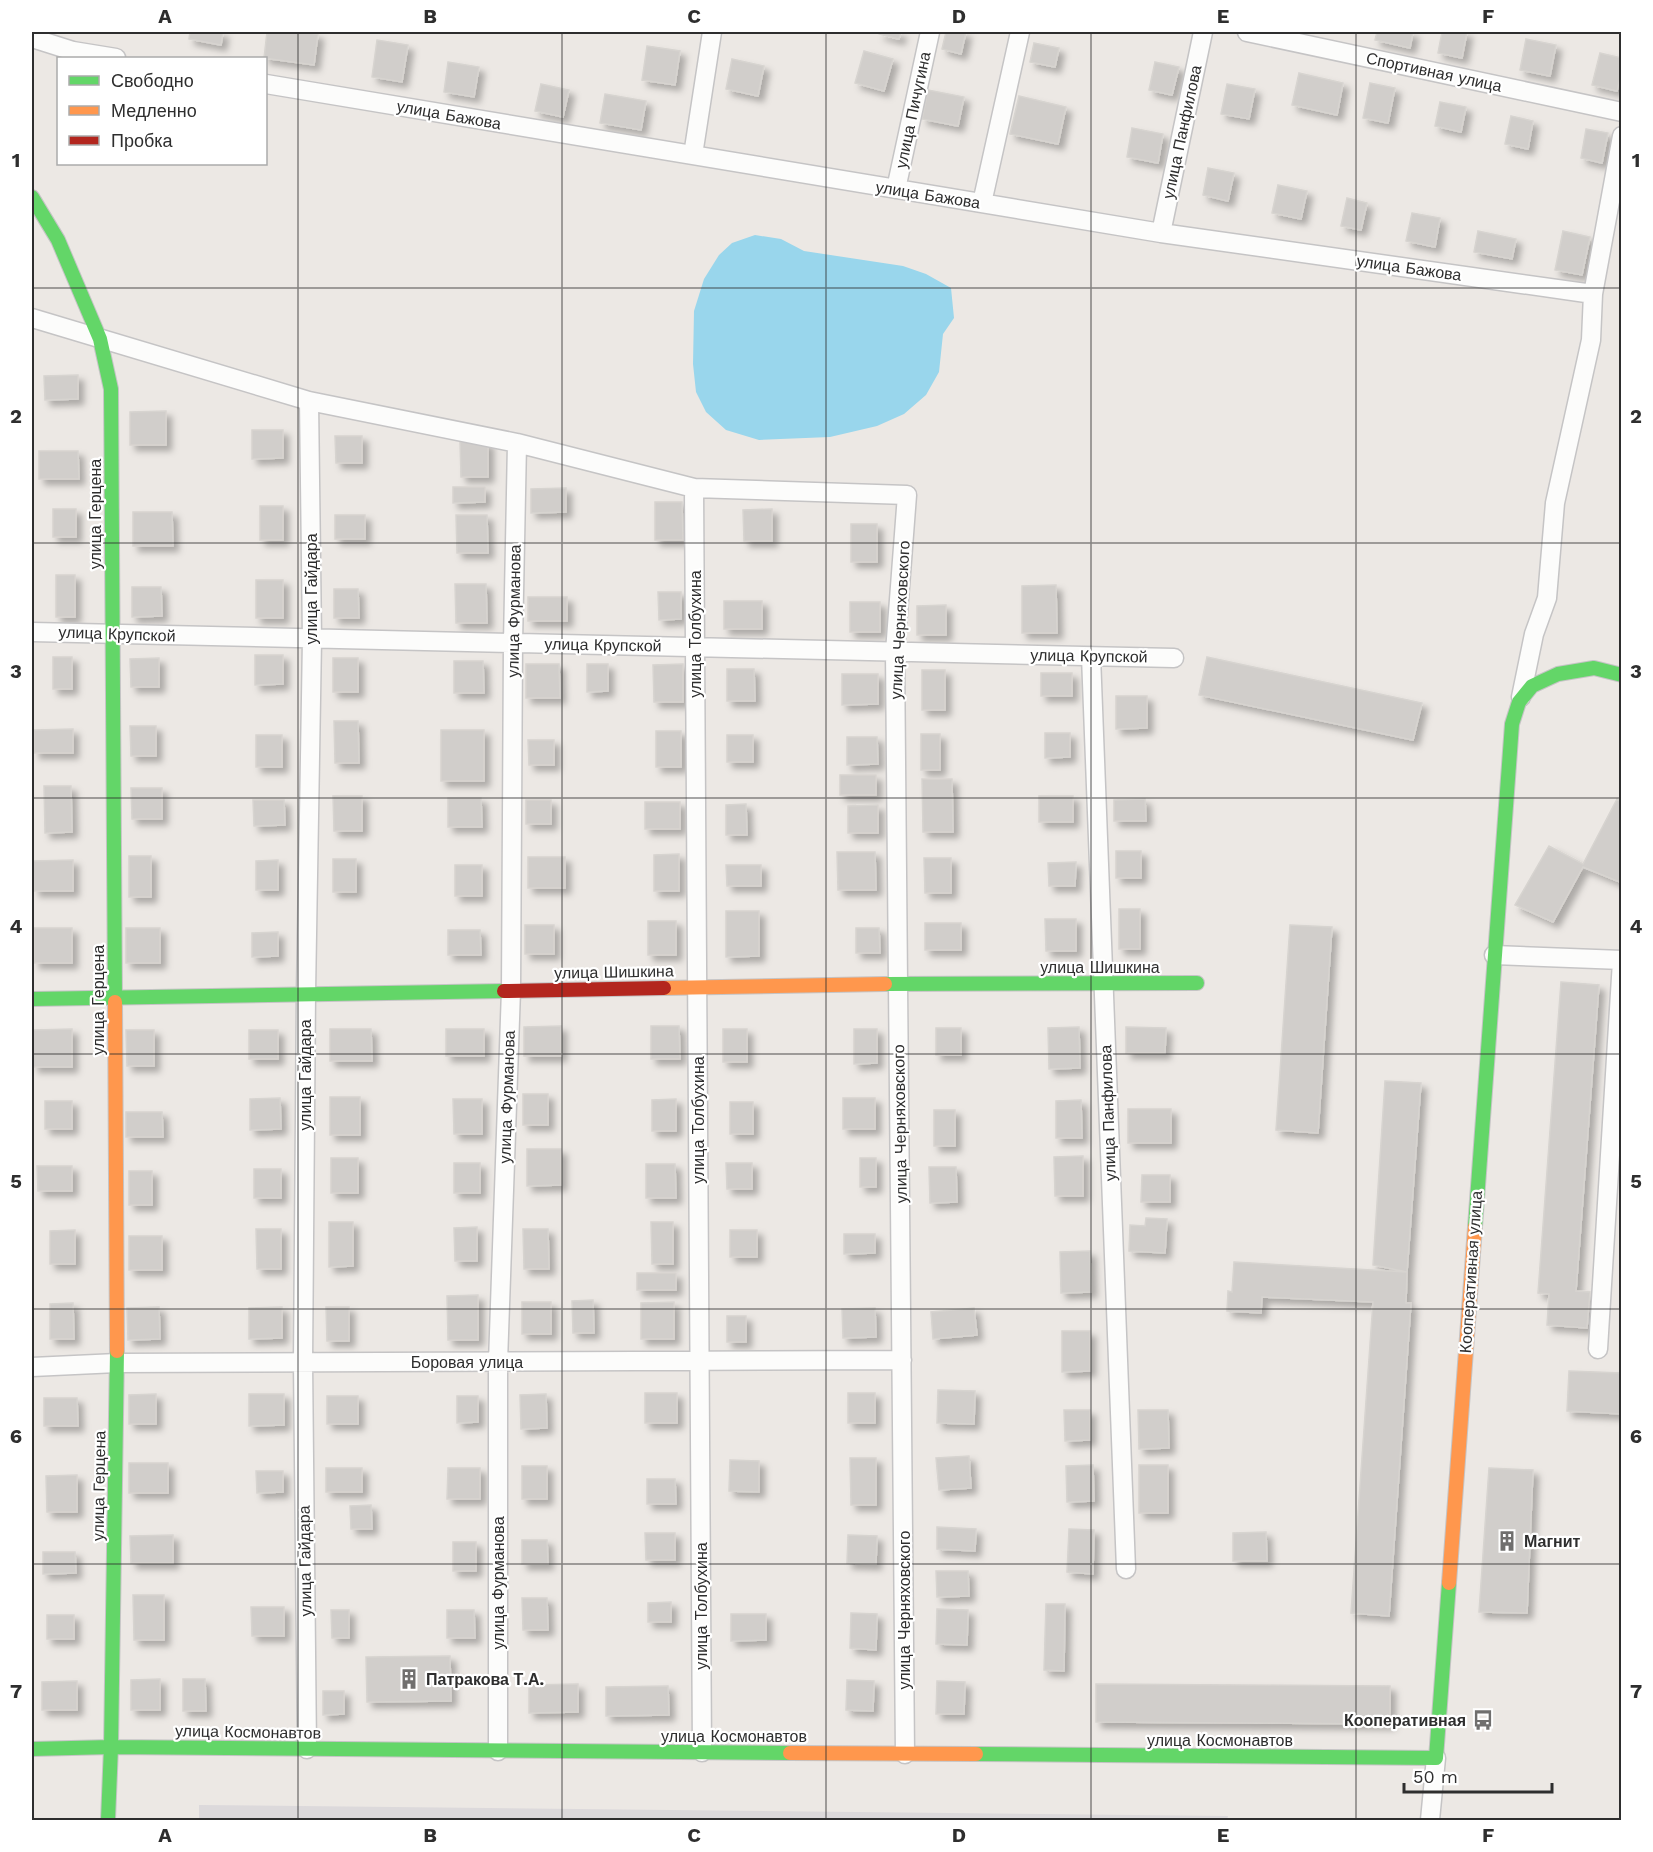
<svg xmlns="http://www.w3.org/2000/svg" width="1653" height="1852" font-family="'Work Sans',sans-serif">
<defs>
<filter id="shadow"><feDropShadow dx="5.5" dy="5.5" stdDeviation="3" flood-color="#0004"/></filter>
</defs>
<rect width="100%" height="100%" fill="#ece8e4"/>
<!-- industrial -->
<path fill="#dcd9db" d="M199,1805L1228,1816L1227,1820H199Z"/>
<!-- water -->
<path fill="#99d6ec" d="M755,235L781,239L804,251L903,266L926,274L951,288L954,318L943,334L939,372L926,395L904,414L877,426L830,437L759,440L726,430L706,412L696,392L693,364L694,311L704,279L719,255L732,243Z"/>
<!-- building -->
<path fill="#d1cecb" stroke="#d7d4d0" stroke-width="1.5" filter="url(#shadow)" d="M190,32H223L221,45L189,39Z
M267,32H296L318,34L314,65L264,58Z
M879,32H901L899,39L879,34Z
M946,32H966L961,54L942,49Z
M1377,32H1413L1410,48L1375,40Z
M1442,32H1467L1462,58L1438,53Z
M1526,39L1556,45L1550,76L1520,70Z
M377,40L408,45L402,82L372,77Z
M1034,43L1059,48L1055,67L1030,62Z
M647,46L680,51L675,85L642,80Z
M864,51L893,59L884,91L855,83Z
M1600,53L1622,58V71L1617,91L1592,85Z
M732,59L764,66L758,96L726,89Z
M448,62L479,67L474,97L444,92Z
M1155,62L1179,67L1172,95L1149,90Z
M1299,73L1343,83L1337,115L1292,105Z
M1370,83L1395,88L1388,123L1363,118Z
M541,84L569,90L563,117L535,111Z
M1227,84L1255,89L1249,119L1221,114Z
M928,90L964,97L958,126L922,119Z
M605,94L646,101L641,130L600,123Z
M1019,96L1066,107L1058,144L1010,134Z
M1440,102L1466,107L1461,132L1435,126Z
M1511,116L1533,121L1528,149L1505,144Z
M1132,128L1163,134L1158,163L1127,157Z
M1586,129L1608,133L1602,163L1581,158Z
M1208,168L1234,173L1228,201L1203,195Z
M1278,185L1307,191L1301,219L1272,213Z
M1347,198L1367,203L1361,230L1341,226Z
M1412,213L1440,218L1435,247L1406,241Z
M1478,231L1516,239L1512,259L1474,252Z
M1563,231L1590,237L1582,275L1555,270Z
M78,375V399L45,400L44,376Z
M166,411V445H130V412Z
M252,430H283V458L252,459Z
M335,436H362V463H336Z
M460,442H488V477H461Z
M39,451H78L79,479H39Z
M453,487H485V502L453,503Z
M566,488V512L531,513V489Z
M655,502H682L683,540H655Z
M260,506H283V540H260Z
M53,509H76V537H53Z
M772,509V541H744L743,510Z
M133,512H172L173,546H133Z
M335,515H365V539H335Z
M456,515H487L488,553H457Z
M851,524H877V562H851Z
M56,575H75V617H56Z
M256,580H283V618H256Z
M455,584H486L487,623H456Z
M1056,585L1057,633H1022V586Z
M132,587H161L162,616L132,617Z
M334,589H358L359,618H334Z
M658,592H681V619L659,620Z
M528,597H567V621H528Z
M724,601H762V629H724Z
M850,602H880V632H850Z
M946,605V635H917V606Z
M255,655H283V684L255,685Z
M53,657H72V689H53Z
M1207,657L1422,703L1413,740L1199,695Z
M159,658V687H131L130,659Z
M333,658H358V692H333Z
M454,661H483L484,693H454Z
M526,664H559L560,698H526Z
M587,664H608V691L587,692Z
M683,664V702H654L653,665Z
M727,669H754L755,701H727Z
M922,670H945V710H922Z
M1041,673H1072V696H1041Z
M842,674H878V704L842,705Z
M1116,696H1147V728L1116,729Z
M334,721H358L359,763H335Z
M130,726H156V756H131Z
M73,729V753H34V730Z
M441,730H484V781H441Z
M656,731H681V767H656Z
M1045,733H1070V757L1045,758Z
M921,734H940V770H921Z
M256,735H282V767H256Z
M727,735H753V762H727Z
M847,737H877L878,764L847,765Z
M528,740H554V765H529Z
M840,775H876V795H840Z
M922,779H952L953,832H923Z
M44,786H71L72,832L45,833Z
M131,788H162V819H132Z
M333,796H362V831H334Z
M1039,796H1073V822H1039Z
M448,798H481L482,827H448Z
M1145,799L1146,821H1114V800Z
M1617,799L1622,802V883L1583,867L1553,922L1515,905L1549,846L1583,864Z
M253,800H284L285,825L254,826Z
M526,800H551V824H526Z
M645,802H680V829H645Z
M746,804L747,835H726V805Z
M878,805V833H848V806Z
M1116,851H1141V878H1116Z
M837,852H875L876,890H838Z
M679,854V891H654V855Z
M129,856H151V897H129Z
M528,857H565V888H528Z
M924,858H951V893H925Z
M333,859H356V892H333Z
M73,860V891H34L33,861Z
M278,860V890H256V861Z
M1076,862L1075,886H1049L1048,863Z
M455,865H482V896H455Z
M726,865H761V886H727Z
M1119,909H1140V949H1119Z
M726,911H759V956L726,957Z
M1045,919H1076V951H1046Z
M648,921H676V955H648Z
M925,923H961V950H925Z
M525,925H554V954H525Z
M1290,925L1332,927L1318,1133L1276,1130Z
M34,928H72V963H34Z
M126,928H160V963H126Z
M856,928H879L880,953H856Z
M448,930H480L481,955H448Z
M278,932V956L252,957V933Z
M1561,982L1599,985L1576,1291L1590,1292L1587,1328L1547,1325L1549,1294L1538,1293Z
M561,1026V1056H524V1027Z
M651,1026H679L680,1059H651Z
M1079,1027L1080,1068L1049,1069L1048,1028Z
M1126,1027L1166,1028L1165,1053H1126Z
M936,1028H961V1055H936Z
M72,1029V1067H33V1030Z
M330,1029H371L372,1061H330Z
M446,1029H484V1056H446Z
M723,1029H747V1062H723Z
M854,1029H877V1063L854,1064Z
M126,1030H154V1066H127Z
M249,1030H278V1059H249Z
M1385,1081L1421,1083L1407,1272L1373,1265Z
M523,1094H548V1125H523Z
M330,1097H360V1135H330Z
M280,1098L281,1129L250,1130V1099Z
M843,1098H875V1129H843Z
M453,1099H482V1134H454Z
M676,1099V1131H652V1100Z
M1081,1100L1082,1138H1056V1101Z
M45,1101H72V1129H45Z
M730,1102H753V1134H730Z
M1128,1109H1171V1143H1128Z
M934,1110H955V1146H934Z
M126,1112H162L163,1137H126Z
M527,1149H561V1185L527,1186Z
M1083,1156V1196H1055L1054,1157Z
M331,1158H358V1193H331Z
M860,1158H876V1187H860Z
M454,1163H480V1193H454Z
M726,1163H752V1189H727Z
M646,1164H675L676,1198H646Z
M37,1166H72V1191H38Z
M929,1167H956L957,1202L930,1203Z
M254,1169H281V1198H254Z
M129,1171H152V1205H129Z
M1142,1175H1170V1202H1141Z
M1146,1218L1167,1219L1165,1253L1129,1251L1130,1225L1145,1226Z
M329,1222H353V1266L329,1267Z
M651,1222H673V1264H652Z
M477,1227V1261H455L454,1228Z
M256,1229H281V1269H257Z
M523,1229H548L549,1269H524Z
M75,1230V1264H50V1231Z
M730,1230H757V1257H730Z
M844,1234H875V1253L844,1254Z
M129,1236H162V1270H129Z
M1090,1251L1091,1292L1061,1293L1060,1252Z
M1234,1262L1407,1272L1406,1303H1411L1389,1616L1351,1613L1373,1302L1262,1297L1261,1313L1227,1311L1228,1291L1232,1292Z
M637,1273H676V1290H637Z
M478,1295V1340H448L447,1296Z
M593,1300L594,1333H573L572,1301Z
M522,1302H551V1334H522Z
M674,1302V1339H641V1303Z
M73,1303L74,1339H50V1304Z
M159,1307L160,1339L128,1340L127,1308Z
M282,1307V1338L249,1339V1308Z
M326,1307H349V1341H327Z
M875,1308L876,1337L843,1338L842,1309Z
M974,1308L977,1335L933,1339L931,1312Z
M727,1316H746V1342H727Z
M1062,1331H1090V1371L1062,1372Z
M1569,1371L1622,1373V1414L1567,1411Z
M938,1390L975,1391L974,1424L937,1423Z
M645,1393H677V1423H645Z
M848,1393H875V1423H848Z
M156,1394V1424H129V1395Z
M249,1394H284V1425L249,1426Z
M546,1394L547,1428L521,1429L520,1395Z
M327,1396H358V1424H327Z
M457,1396H478V1422L457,1423Z
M44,1398H77L78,1426H44Z
M1064,1410H1090V1440L1065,1441Z
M1138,1410H1168L1169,1448L1139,1449Z
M969,1456L971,1488L939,1490L936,1458Z
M850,1458H876V1505H851Z
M730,1460L759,1461V1492L729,1491Z
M129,1463H168V1493H129Z
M1093,1465L1094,1501L1067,1502L1066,1466Z
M1139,1465H1168V1513H1139Z
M522,1466H547V1499H522Z
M326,1468H362V1492H326Z
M448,1468H480V1499H447Z
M1489,1468L1533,1470L1527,1613L1479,1612Z
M256,1471H283V1492L257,1493Z
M77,1475V1512H47L46,1476Z
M647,1479H675L676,1504H647Z
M371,1505L372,1529H351L350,1506Z
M937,1527L976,1529L975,1551L937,1549Z
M1069,1529L1094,1530L1093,1574L1067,1572Z
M1266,1532L1267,1561H1233V1533Z
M645,1533H675V1560H646Z
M173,1535V1563H131L130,1536Z
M848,1535L877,1536L876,1564L847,1563Z
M522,1540H547L548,1564H522Z
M453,1542H476V1571H453Z
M43,1552H75L76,1573L43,1574Z
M936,1571H968L969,1596L937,1597Z
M133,1595H164V1640H134Z
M522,1598H547L548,1630H523Z
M671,1602V1622H648V1603Z
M1046,1604H1065L1064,1671L1044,1670Z
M251,1607H284V1636H252Z
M937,1609L968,1610L967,1645L936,1644Z
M331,1610H349V1638H332Z
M447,1610H474L475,1638H447Z
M851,1613L877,1614L876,1650L850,1648Z
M731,1614H766V1640L731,1641Z
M47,1615H74V1639H47Z
M450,1656L451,1701L367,1702L366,1657Z
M160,1679V1710H131V1680Z
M183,1679H205L206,1711H183Z
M847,1680L874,1681L873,1711L846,1710Z
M77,1681V1710H42V1682Z
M937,1681L965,1682L964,1714H936Z
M578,1684V1712L529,1713V1685Z
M1096,1684L1390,1686V1724L1096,1722Z
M668,1686L669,1715L606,1716V1687Z
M323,1691H344V1714L323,1715Z"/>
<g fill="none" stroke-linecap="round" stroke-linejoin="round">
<!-- street casing -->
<g stroke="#c5c4c5" stroke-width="21">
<path id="street" d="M1247,32L1622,112
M32,38L73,51L116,58
M266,84L1161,233L1593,294
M693,155L712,32
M896,189L930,32
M982,203L1020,32
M1161,233L1203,32
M32,318L309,401L517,443L694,488L907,495L895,652L905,1754
M694,488L702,1752
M32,632L1174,658
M1091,656L1126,1569
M1521,697L1534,634L1547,598L1555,503L1591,340L1593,294L1622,136
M1494,955L1622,960
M1598,1349L1622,961
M32,1367L117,1363L902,1360
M307,1749L303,1362L306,993L312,639L309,401
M498,1751V1362L511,990L513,643L517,443
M1430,1820L1436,1758"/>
</g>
<!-- fast casing -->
<g stroke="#c5c4c5" stroke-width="16">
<path id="fast" d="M32,197L58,240L100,339L111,389L115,1002
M885,984L1197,983
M32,999L504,991
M1475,1227L1512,724L1519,702L1532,686L1558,674L1594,668L1622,675
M32,1749L111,1747L790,1753
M976,1754L1436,1758L1449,1583
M108,1820L111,1747L117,1351"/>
</g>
<!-- slow casing -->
<g stroke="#c5c4c5" stroke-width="16">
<path id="slow" d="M664,988L885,984
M115,1002L117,1351
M1449,1583L1475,1227
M790,1753L976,1754"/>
</g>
<!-- jam casing -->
<g stroke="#c5c4c5" stroke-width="16">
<path id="jam" d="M504,991L664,988"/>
</g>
<!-- street -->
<use href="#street" stroke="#fcfcfb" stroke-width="18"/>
<!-- fast -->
<use href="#fast" stroke="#63d668" stroke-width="14"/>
<!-- slow -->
<use href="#slow" stroke="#ff974d" stroke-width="14"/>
<!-- jam -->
<use href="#jam" stroke="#b3261e" stroke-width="14"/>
</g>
<!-- grid -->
<path fill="none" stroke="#2e2e2e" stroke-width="1.5" stroke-opacity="0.55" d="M298,32V1820M562,32V1820M826,32V1820M1091,32V1820M1356,32V1820M32,288H1622M32,543H1622M32,798H1622M32,1054H1622M32,1309H1622M32,1564H1622"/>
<!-- icons -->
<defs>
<g id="building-bare" transform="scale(1.62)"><path d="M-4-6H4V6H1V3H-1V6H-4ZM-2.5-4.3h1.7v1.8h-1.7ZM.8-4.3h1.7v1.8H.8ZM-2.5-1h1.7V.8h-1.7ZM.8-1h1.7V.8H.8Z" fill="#706f6e" stroke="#fff" stroke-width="2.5" paint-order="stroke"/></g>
<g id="bus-bare" transform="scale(1.62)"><path d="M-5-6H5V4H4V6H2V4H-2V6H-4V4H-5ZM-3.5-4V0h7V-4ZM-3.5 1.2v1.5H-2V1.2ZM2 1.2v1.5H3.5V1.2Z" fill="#706f6e" stroke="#fff" stroke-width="2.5" paint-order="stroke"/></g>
</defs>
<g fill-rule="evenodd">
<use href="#building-bare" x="1507" y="1541"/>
<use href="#building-bare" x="409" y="1679"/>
<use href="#bus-bare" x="1483" y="1720"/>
</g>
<g text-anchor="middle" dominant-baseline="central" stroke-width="4.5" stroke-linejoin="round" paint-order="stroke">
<!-- street labels -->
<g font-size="16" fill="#2e2e2e" stroke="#fff">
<text transform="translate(1434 72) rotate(12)">Спортивная улица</text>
<text transform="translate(913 110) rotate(-78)">улица Пичугина</text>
<text transform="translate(449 115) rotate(10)">улица Бажова</text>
<text transform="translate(1182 132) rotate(-78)">улица Панфилова</text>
<text transform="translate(928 195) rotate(9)">улица Бажова</text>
<text transform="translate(1409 268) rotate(8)">улица Бажова</text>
<text transform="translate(95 514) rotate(-90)">улица Герцена</text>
<text transform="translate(311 589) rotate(-90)">улица Гайдара</text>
<text transform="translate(514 611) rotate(-89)">улица Фурманова</text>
<text transform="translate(900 620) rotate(-87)">улица Черняховского</text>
<text transform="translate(117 634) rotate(2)">улица Крупской</text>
<text transform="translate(695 634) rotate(-90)">улица Толбухина</text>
<text transform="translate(603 645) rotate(1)">улица Крупской</text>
<text transform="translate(1089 656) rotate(1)">улица Крупской</text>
<text x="1100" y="967">улица Шишкина</text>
<text transform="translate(614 972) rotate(-1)">улица Шишкина</text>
<text transform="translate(98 1000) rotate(-90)">улица Герцена</text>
<text transform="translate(305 1075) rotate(-90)">улица Гайдара</text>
<text transform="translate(507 1097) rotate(-88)">улица Фурманова</text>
<text transform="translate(1108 1113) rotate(-92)">улица Панфилова</text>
<text transform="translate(698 1120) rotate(-90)">улица Толбухина</text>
<text transform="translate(900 1124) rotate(-91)">улица Черняховского</text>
<text transform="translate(1471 1272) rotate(-86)">Кооперативная улица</text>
<text x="467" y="1362">Боровая улица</text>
<text transform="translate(99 1486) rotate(-89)">улица Герцена</text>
<text transform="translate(305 1561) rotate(-91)">улица Гайдара</text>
<text transform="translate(498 1583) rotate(-90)">улица Фурманова</text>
<text transform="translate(701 1606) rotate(-90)">улица Толбухина</text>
<text transform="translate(904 1610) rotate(-90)">улица Черняховского</text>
<text transform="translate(248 1732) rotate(1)">улица Космонавтов</text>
<text x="734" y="1736">улица Космонавтов</text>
<text x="1220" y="1740">улица Космонавтов</text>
</g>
<!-- poi labels -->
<g font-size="16" font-weight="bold" fill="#2e2e2e" stroke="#fff" text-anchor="start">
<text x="1524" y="1541">Магнит</text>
<text x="426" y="1679">Патракова Т.А.</text>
<text x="1466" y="1720" text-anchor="end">Кооперативная</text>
</g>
</g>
<!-- border -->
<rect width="1653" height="1852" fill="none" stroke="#ffffff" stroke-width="66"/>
<!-- legend -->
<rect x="57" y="57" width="210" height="108" fill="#ffffff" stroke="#ababab" stroke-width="1.5"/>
<rect x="69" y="76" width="30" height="9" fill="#63d668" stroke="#ababab" stroke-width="1.5"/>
<text x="111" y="87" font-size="18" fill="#2e2e2e">Свободно</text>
<rect x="69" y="106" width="30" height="9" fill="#ff974d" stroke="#ababab" stroke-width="1.5"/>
<text x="111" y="117" font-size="18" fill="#2e2e2e">Медленно</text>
<rect x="69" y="136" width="30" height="9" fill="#b3261e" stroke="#ababab" stroke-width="1.5"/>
<text x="111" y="147" font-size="18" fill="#2e2e2e">Пробка</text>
<!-- scale -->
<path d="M1404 1783v9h148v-9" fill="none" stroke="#2e2e2e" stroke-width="3"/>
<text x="1413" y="1783" font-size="18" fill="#2e2e2e" stroke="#ffffff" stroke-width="4.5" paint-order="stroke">50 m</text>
<rect x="33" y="33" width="1587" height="1786" fill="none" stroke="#2e2e2e" stroke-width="2"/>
<g font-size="20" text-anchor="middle" font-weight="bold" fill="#2e2e2e">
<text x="165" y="23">A</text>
<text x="430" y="23">B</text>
<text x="694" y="23">C</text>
<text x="959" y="23">D</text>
<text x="1223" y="23">E</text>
<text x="1488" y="23">F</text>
<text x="16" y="167">1</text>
<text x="1636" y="167">1</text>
<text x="16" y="423">2</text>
<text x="1636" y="423">2</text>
<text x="16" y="678">3</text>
<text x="1636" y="678">3</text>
<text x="16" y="933">4</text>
<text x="1636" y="933">4</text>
<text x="16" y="1188">5</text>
<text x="1636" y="1188">5</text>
<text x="16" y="1443">6</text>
<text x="1636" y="1443">6</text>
<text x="16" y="1698">7</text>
<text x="1636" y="1698">7</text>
<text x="165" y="1842">A</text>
<text x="430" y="1842">B</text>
<text x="694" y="1842">C</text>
<text x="959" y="1842">D</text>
<text x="1223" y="1842">E</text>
<text x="1488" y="1842">F</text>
</g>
</svg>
